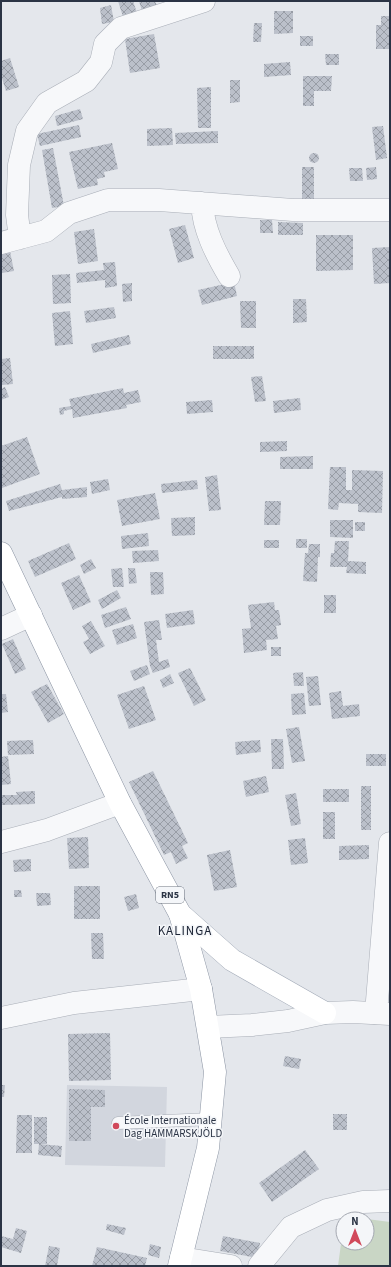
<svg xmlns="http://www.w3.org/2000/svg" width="391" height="1267" font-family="'Source Sans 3',sans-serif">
<defs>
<pattern id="building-cross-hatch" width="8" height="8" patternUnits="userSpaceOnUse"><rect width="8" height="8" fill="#bbc0ca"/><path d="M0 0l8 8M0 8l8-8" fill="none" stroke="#989da6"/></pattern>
</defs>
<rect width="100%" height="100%" fill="#e4e7ec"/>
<!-- built -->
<path fill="#d2d6de" d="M67,1085L167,1087L165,1167L65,1165Z"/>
<!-- pitch -->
<path fill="#c9d6c5" d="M367,1219L390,1222V1266H338L343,1229V1243H367Z"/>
<!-- building -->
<path fill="url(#building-cross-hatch)" d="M118,1H133L138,16L124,20Z
M139,1H155L157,6L142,11Z
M111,5L114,22L102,24L100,8Z
M274,11H293V33L274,34Z
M381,16H390V49H376V25H381Z
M254,23H262L261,42H253Z
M154,34L160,68L130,73L125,39Z
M300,36H313V46H300Z
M325,54H339V65H326Z
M10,58L19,87L6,91L1,75V61Z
M290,62L291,75L264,77V64Z
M303,76H332L331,91H314V106H303Z
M230,80H240V102L230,103Z
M211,87V128H198L197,88Z
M80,109L83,119L57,126L55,116Z
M79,125L81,137L40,146L37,134Z
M383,126L387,158L376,160L372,127Z
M172,128L173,145L147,146V129Z
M218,131V143L176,144L175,133Z
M112,143L118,169L104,172L105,177L97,179L98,185L78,189L69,152Z
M53,148L64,206L52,208L42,150Z
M309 158a5 5 0 1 1 10 0a5 5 0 1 1-10 0Z
M302,167H314V202H302Z
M376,167L377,179L367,180L366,168Z
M349,168H362L363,181H350Z
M260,220H272L273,233H260Z
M278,222L303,223V235H278Z
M185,225L194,258L178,263L169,229Z
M94,229L98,261L78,264L74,232Z
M316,235H353V270L316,271Z
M9,246L14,271L2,273L1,247Z
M390,247V283L374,284L372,248Z
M115,262L117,286L105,288V280L77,283L76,273L104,270L103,263Z
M70,274L71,303L53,304L52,275Z
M234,282L237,296L202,305L198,290Z
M132,283V301L123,302L122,284Z
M293,299H306L307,322L293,323Z
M240,301H256V328H241Z
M114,307L116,318L86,323L84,311Z
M70,311L73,344L55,346L52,313Z
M129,335L131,344L93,353L91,344Z
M213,346H254V359H213Z
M10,358L13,384L2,385L1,359Z
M262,376L266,401L255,402L251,377Z
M5,387L9,397L1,400V389Z
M123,388L124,393L138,390L141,402L126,405L127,408L73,418L72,409L64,411V414L60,415L59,408L71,406L69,399Z
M300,398L301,410L274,413L273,401Z
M212,400L213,412L187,414L186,402Z
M27,437L40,474L2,488L1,446Z
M287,441V451L260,452V442Z
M313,456V469H280V457Z
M330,467H346V490H352V470L383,471L382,513L358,512V504L339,503L338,510L328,509Z
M217,475L221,510L209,511L205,477Z
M108,479L110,490L92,494L90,482Z
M197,480L198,489L162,493L161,484Z
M60,484L62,490L87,487V497L62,499V497L9,511L6,501Z
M155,493L160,519L122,526L117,500Z
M265,501H281L280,525H264Z
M195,517V535L172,536L171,518Z
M330,520H353V538L330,537Z
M355,522H365V531H355Z
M148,533L149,546L122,549L121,536Z
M296,539H307V548H296Z
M264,540H279V548H264Z
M335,541H349L348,561L366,562V574L346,573L347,567H330L331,553H334Z
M69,543L76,559L35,577L28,561Z
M309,544H320V557H318L317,582L303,581L305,553H308Z
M158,550L159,561L133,563L132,551Z
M91,559L96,568L84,574L80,565Z
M122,568L124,587H113L111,569Z
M128,568H135L137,583L129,584Z
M150,572H163L164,594L151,595Z
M79,575L91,602L73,610L61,583Z
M117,590L121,598L102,609L98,600Z
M324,595H336V613H324Z
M274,602L275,610H279L281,625L276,626L278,639L266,640L267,650L244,653L242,629L251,628L248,605Z
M126,607L131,619L105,628L101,615Z
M193,610L195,624L167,628L165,614Z
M159,620L162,640H156L159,662L168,659L170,667L153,673L150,666L144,622Z
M91,621L105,646L90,654L83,642L89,639L82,626Z
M133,624L137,638L117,645L112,630Z
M13,639L26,669L15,674L2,644Z
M271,647H281V656H271Z
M147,665L150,674L134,681L130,671Z
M190,668L206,700L194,706L178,673Z
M303,672L304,686H294L293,673Z
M170,674L174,683L163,688L160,680Z
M318,676L321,705L309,706L306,677Z
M47,684L64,714L48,723L31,692Z
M144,686L156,720L129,729L117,695Z
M341,691L343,706L359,704L360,716L332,719L329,693Z
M304,693L306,714L292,715L291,694Z
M1,694H6L8,712L1,713Z
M299,727L305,761L292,763L286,729Z
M271,739H283L284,769H272Z
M33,740L34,754L8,755L7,741Z
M260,740L261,752L236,755L235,742Z
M366,754H386V766H366Z
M8,756L11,784L1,785V757Z
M153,771L188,843L182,846L188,858L176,864L171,852L164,855L129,782Z
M266,776L269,792L246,797L243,781Z
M361,786H371V830H361Z
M323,789H349V802H323Z
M35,791V804L2,805V795H17L16,792Z
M296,793L301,824L291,826L285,795Z
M323,812H335V839H323Z
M88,837L89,868L69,869L67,838Z
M305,838L308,863L291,865L288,840Z
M369,845V859L339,860V846Z
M230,850L237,887L214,891L207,855Z
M31,859V871L14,872L13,860Z
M74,886H100V919H74Z
M14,890H21L22,897H14Z
M36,893H50L51,905L37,906Z
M136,894L139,908L128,911L124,897Z
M91,933H103L104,959H92Z
M110,1033L111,1080L69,1081L68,1034Z
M285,1056L301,1059L299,1069L283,1066Z
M1,1085H5L4,1097H1Z
M69,1089L105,1090V1107H91V1141H69Z
M333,1114H347V1130H333Z
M17,1115H32V1153H16Z
M34,1117H47V1144H34Z
M39,1144L62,1146L61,1157L38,1155Z
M305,1150L319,1169L272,1202L259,1183Z
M107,1224L126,1228L124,1235L106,1230Z
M16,1228L27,1231L21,1253L1,1247V1236L13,1239Z
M223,1236L260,1243L257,1258L220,1251Z
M150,1244L161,1247L159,1258L148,1255Z
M49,1246L60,1248L57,1266H45Z
M97,1247L147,1258L145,1266H92Z"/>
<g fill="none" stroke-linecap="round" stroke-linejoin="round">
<!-- service casing -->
<g stroke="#a9aeb7" stroke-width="13">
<path id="service" d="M118,1123L211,1119"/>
</g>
<!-- minor casing -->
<g stroke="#a9aeb7" stroke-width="23">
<path id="minor" d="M202,203C203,229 216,254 229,276
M20,238L17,215L19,165L27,131L47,103L86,81L101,62L105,44L121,28L204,1
M1,243L46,231L69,213L108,200H159L293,210H390
M1,629L31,615
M1,842L47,830L120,803
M376,1013L390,843
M1,1018L74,1003L201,989
M181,1258L231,1266
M259,1266L291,1227L327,1210L363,1202L390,1201"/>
</g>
<!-- tertiary casing -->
<g stroke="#a9aeb7" stroke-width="23">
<path id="tertiary" d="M208,1027L252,1025L288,1021L325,1013L353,1012L390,1014"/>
</g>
<!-- primary casing -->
<g stroke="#a3abb8" stroke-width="23">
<path id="primary" d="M180,914L232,960L325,1013"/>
</g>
<!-- trunk casing -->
<g stroke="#8b94a3" stroke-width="23">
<path id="trunk" d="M1,553L120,803L180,914L201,989L215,1072L208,1148L179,1266"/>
</g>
<!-- service -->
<use href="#service" stroke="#f7f8fa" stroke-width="12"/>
<!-- minor -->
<use href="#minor" stroke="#f7f8fa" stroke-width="22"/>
<!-- tertiary -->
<use href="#tertiary" stroke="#f7f8fa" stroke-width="22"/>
<!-- primary -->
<use href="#primary" stroke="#fff" stroke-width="22"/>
<!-- trunk -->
<use href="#trunk" stroke="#fff" stroke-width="22"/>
</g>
<!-- markers -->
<circle fill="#d1495b" stroke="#f4f6f9" stroke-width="1.5" cx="116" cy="1126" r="4"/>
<g text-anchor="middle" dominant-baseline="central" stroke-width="3" stroke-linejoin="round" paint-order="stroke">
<!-- shield labels -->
<rect fill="#f4f6f9" stroke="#676e7b" stroke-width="1" x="156" y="887" width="28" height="16" rx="3"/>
<g font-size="10" font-weight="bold" fill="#2b3445">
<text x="170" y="895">RN5</text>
</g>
<!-- poi labels -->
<g font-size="11" fill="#2b3445" stroke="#f4f6f9" text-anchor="start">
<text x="124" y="1120">École Internationale<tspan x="124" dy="13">Dag HAMMARSKJÖLD</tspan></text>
</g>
<!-- quarter labels -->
<g font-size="13" letter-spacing="1" fill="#1d2536" stroke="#f4f6f9">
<text x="185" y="931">KALINGA</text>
</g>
</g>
<!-- border -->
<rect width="391" height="1267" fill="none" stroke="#2b3445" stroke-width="4"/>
<!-- north arrow -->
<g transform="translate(355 1231)"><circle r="19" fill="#f4f6f9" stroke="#a4a8b1"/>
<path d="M0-3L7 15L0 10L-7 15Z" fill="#d1495b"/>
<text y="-6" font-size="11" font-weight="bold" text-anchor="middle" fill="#2b3445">N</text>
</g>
</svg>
